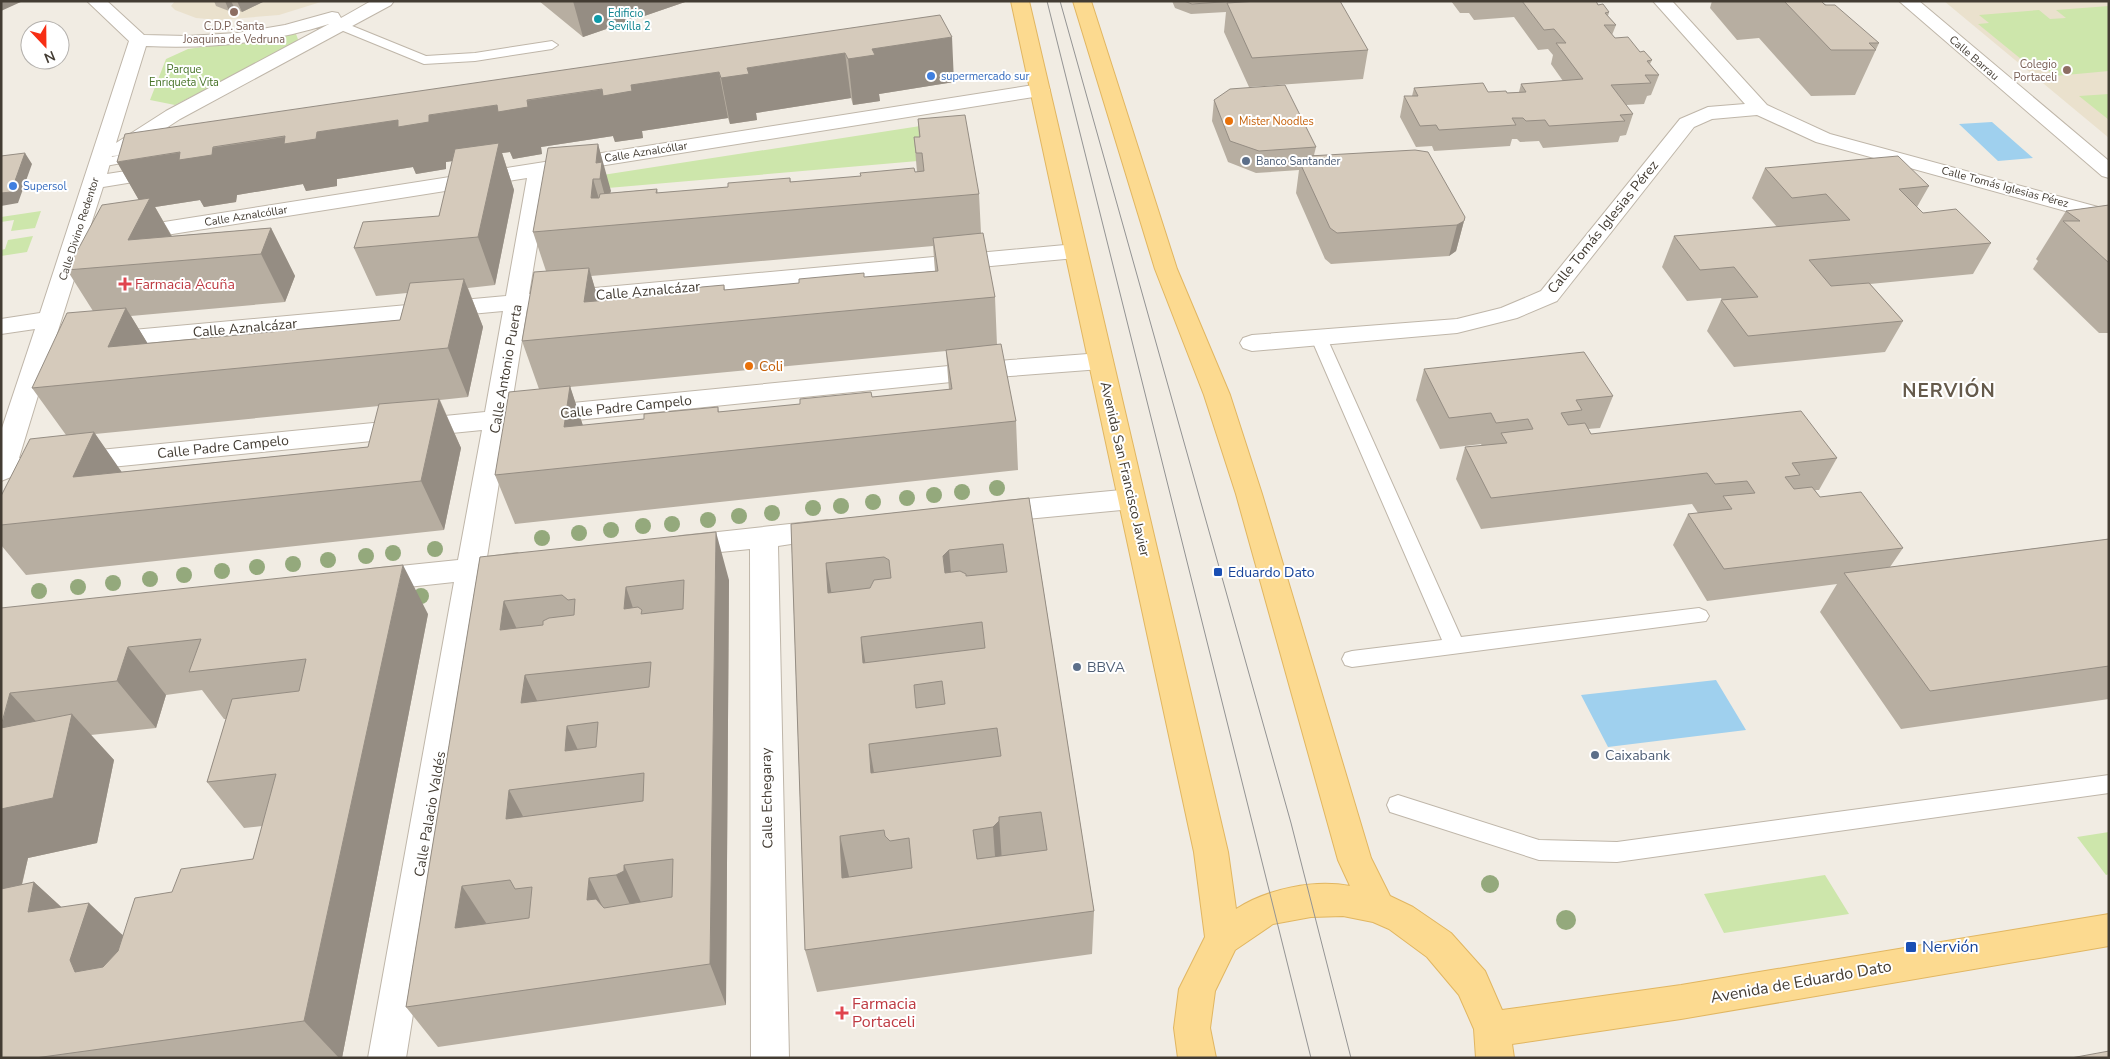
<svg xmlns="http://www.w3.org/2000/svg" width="2110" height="1059" font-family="'Nunito Sans',sans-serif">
<rect width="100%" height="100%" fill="#f1ece3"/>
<!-- education -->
<path fill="#eae1cd" d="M175,1H324L279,15L219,20L196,18L175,10L171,6Z
M1944,1H2109V138Z"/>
<!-- green -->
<path fill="#cde6ab" d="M2109,6V71L2055,76L2044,67L2032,68L1978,24L1989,23L1979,15L2039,10L2050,19L2066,18L2056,10Z
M296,34L299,42L175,105L150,100L166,59L188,49Z
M2109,94V120L2079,96Z
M959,120L964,157L550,193L551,183Z
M41,211L35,228L11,231L14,220L1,222V217Z
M33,236L27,252L1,256V250L5,249L8,240Z
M2109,832V874L2106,875L2077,837Z
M1825,875L1849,914L1724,933L1704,894Z"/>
<!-- water -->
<path fill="#9fd0ee" d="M1992,122L2033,158L1998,161L1959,124Z
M1716,680L1746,730L1608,747L1581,695Z"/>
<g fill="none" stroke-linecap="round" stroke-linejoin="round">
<!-- lane casing -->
<g stroke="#bfb6a9" stroke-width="2">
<path id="lane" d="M340,21L426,56L475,53L552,41L558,45L552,49L475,61L424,64L336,28L334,25Z
M144,151L149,152L151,155L149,158L100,167L93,163L100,159Z
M1319,333L1325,334L1327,338L1461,637L1699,608L1706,611L1709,616L1706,621L1352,667L1345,665L1342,659L1345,653L1352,651L1442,640L1311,338L1313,334Z
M2109,775V793L1617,862L1539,860L1390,812L1387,805L1390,798L1398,795L1539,840L1617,842Z"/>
</g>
<!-- street casing -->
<g stroke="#bfb6a9" stroke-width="2">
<path id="street" d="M87,1H107L144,35L187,36L237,33L285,25L332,12L338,13L341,18L371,1H394L391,5L180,119L125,155L112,156L107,174L164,165L171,167L174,171L171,175L164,177L103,187L88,234L1040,84L1047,86L1050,90L1047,94L1040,96L549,174L529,294L1076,244L1084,246L1087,251L1084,256L1076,258L527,309L511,409L1010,360L1101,353L1110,355L1113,361L1110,367L1101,369L1010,376L508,427L487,557L517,553L527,557L531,564L527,571L483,578L406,1058H368L454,582L371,591L361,588L357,580L361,572L371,569L458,560L482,430L11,477L1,481V431L35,329L1,334V319L40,313L129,41ZM329,24L166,111L116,143L146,46C208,49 270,43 329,24ZM527,178L506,296L56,337L84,248ZM503,311L485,412L19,458L51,353Z
M1653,1H1672L1767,105L1830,134L2109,210V223L1816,142L1757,115L1712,119L1694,127L1557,301L1517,318L1457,333L1252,351L1243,348L1240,343L1243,338L1252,335L1457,319L1501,308L1541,291L1680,119L1708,107L1745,104Z
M1899,1H1919L2109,161V178L2102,176Z
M1132,489L1142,492L1145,499L1142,506L1132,509L994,522L984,519L980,512L984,505L994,502Z
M827,520L837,523L841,530L837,537L778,546L789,1058H751L750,549L681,556L671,553L667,546L671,539L681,536Z"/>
</g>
<!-- primary casing -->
<g stroke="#e1b661" stroke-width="2">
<path id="primary" d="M1011,1H1029L1228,852L1236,909C1267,889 1314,879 1350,886L1338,860L1236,494L1204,395L1155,269L1073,1H1091L1177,269L1230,395L1262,494L1371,858L1390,896L1413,907L1451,933L1485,971L1502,1010L1681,985L2109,914V946L1681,1019L1512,1044L1514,1058H1476L1474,1029L1459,995L1427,957L1389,929L1373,922L1343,916L1311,917L1273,924L1235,950L1215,991L1210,1028L1216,1058H1178L1174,1028L1179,989L1205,937L1194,852Z"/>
</g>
<!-- lane -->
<use href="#lane" fill="#fff" fill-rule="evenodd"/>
<!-- street -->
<use href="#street" fill="#fff" fill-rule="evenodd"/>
<!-- primary -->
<use href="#primary" fill="#fcda90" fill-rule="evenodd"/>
<!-- tram -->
<path stroke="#939393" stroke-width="1" d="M1047,1L1311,1058
M1060,1L1291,823L1351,1058"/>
</g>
<!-- trees -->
<g fill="#94a97c">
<circle cx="997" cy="488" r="8"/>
<circle cx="962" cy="492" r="8"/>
<circle cx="934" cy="495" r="8"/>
<circle cx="907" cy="498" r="8"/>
<circle cx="873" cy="502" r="8"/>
<circle cx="841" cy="506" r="8"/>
<circle cx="813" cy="508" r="8"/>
<circle cx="772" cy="513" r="8"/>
<circle cx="739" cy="516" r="8"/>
<circle cx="708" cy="520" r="8"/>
<circle cx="672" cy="524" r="8"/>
<circle cx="643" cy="526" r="8"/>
<circle cx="611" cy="530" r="8"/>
<circle cx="579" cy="533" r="8"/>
<circle cx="542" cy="538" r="8"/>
<circle cx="435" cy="549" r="8"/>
<circle cx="393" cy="553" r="8"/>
<circle cx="366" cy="556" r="8"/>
<circle cx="328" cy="560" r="8"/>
<circle cx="293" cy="564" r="8"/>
<circle cx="257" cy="567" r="8"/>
<circle cx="222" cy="571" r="8"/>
<circle cx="184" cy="575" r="8"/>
<circle cx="150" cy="579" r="8"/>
<circle cx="113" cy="583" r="8"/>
<circle cx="78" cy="587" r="8"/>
<circle cx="39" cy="591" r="8"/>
<circle cx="421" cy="596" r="8"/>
<circle cx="1490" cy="884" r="9"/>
<circle cx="1566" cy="920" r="10"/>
</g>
<!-- wall -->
<path fill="#b7aea1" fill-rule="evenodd" d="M214,1H265L242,12L235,9L229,11L216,6Z
M539,1H688L583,37Z
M1172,1H1240V2L1368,50L1363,79L1249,87L1224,32L1226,12L1191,14L1175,8Z
M1451,1H1596L1598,5L1609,12L1608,16L1616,25L1612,35L1615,38L1640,52L1652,60L1650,64L1659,75L1651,95L1647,96L1644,104L1626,105L1633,114L1626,135L1620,136L1618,142L1543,148L1539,141L1520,142L1517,139H1512L1510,146L1434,151L1432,146L1416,147L1400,117L1404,96H1412L1414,88L1507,93L1519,92L1521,84L1563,81L1551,64L1553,55L1548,49L1538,50L1514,17L1474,20L1469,13H1460Z
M1712,1H1821L1879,43L1855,95L1811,96L1759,38L1737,40L1710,8Z
M940,15L954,82L879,94L880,101L853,105L851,98L756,113L757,120L730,124L728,118L642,131L643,138L615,142L613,136L541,147L542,154L513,159L510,152L502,153L514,190L495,285L468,288L483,327L468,397L440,400L461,448L444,530L26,575L1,545V496L66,435L32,388L93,311L67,270L139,200L117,162ZM453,161L439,216L354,248L376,296L407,293L400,320L147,343L131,316L285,302L295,276L271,228L172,236L155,207L200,200L204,207L236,202L237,195L303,184L306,191L337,186V179L413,167L416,174L446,169V162ZM379,406L368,447L121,472L95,434Z
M1214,100L1316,147L1314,155L1465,217L1456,251L1449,256L1331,264L1325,259L1296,193L1299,170L1256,173L1228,162L1212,121Z
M918,119L979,194L981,233L995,297L997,345L1016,421L1018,470L515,524L495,475L539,389L522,341L546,271L533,232L598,144L610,193L657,189L658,193L728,187L790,178L791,182L917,172L914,137H919ZM933,246L935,271L725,290L724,285L656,296L599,301L591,276ZM946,351L949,390L719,412L718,407L644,419L583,426L570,387Z
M1765,168L1929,186L1917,207L1923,213L1991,243L1973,274L1870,284L1903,321L1885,352L1734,367L1707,331L1721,300H1722L1721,298L1687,301L1662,267L1674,236L1777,227L1752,198Z
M2109,205V333H2099L2033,269L2038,261L2036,259L2066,211Z
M1424,369L1613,396L1600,428L1588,429L1591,434L1837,458L1819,490H1815L1820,497L1903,548L1890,567L2109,539V699L1901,729L1820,612L1837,584L1707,601L1673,545L1688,514L1698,513L1692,504L1481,529L1456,479L1465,447L1482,446L1481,444L1440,449L1416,400Z
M1029,498L1094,911L1092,954L817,992L805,950L791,524Z
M480,557L729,580L726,1005L438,1047L406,1007Z
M1,608L428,614L342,1058H1ZM202,690L224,719H226L207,782L244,828L262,826L253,859L172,892L123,935L61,907L34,882L22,885L28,858L97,843L114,760L91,735L156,728L166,695Z"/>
<!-- shaded-wall -->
<path fill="#958d83" d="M1,1H23L1,11Z
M225,1H231L235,9L229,11Z
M237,1H265L242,12Z
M573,1H688L583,37Z
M952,37L954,82L879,94L880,101L853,105L848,59L872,49Z
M845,53L851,98L756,113L757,120L730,124L721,78L747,68Z
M719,72L728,118L642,131L643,138L615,142L613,136L541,147L542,154L513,159L510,152L502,153L514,190L495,285L478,237L496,154L446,162V169L416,174L413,167L337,179V186L306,191L303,184L237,195L236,202L204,207L200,200L155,207L177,246L128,240L144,209L117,162Z
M598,144L611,191L610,194L615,210L613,226L596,163Z
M25,153L32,164L18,203L1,206V193Z
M593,179L607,226L591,198Z
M1464,221L1456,251L1449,256L1457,225Z
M271,228L295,276L285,302L261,254Z
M589,268L603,316L584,302Z
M464,279L483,327L468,397L448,348Z
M126,308L156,357L108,347Z
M570,386L586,435L564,427Z
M439,399L461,448L444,530L421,481Z
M94,432L128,481L73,477Z
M716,532L729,580L726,1005L710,964Z
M949,550L953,598L947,605L943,556Z
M826,563L835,612L828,593Z
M403,565L428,614L342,1058H339L304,1021Z
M626,587L642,635L624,609Z
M504,601L526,649L500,630Z
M861,637L869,684L863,663Z
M128,647L166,695L156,728L117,681Z
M525,675L547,722L521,703Z
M10,693L53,740L1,729Z
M72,714L114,760L97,843L28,858L8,942L1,936V809Z
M567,726L588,772L565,751Z
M869,744L877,790L871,773Z
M509,790L533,835L506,819Z
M999,817L1002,862L996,871L993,827Z
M840,836L850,881L842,878Z
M624,865L644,909L637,919L616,875Z
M589,878L610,922L587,900Z
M34,882L81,925L89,903L134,946L118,1001L75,972L70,960L28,912Z
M462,886L490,929L455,928Z"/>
<!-- building -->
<path fill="#d5cabb" stroke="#958d83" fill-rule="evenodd" d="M1184,1H1236L1192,4Z
M1258,1H1340L1368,50L1252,58L1227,3Z
M1522,1H1596L1598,5L1603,4L1609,12L1605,13L1616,25H1604L1615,38L1628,37L1640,52L1644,51L1652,60L1647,61L1659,75H1645L1651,83L1611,85L1633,114L1620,115L1625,121L1549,126L1545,120L1526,121L1523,118H1512L1516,125L1439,130L1436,125L1420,126L1404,96H1418L1414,88L1483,83L1488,92L1506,91L1507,93L1526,92L1521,84L1583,79L1556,43H1566L1554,29L1544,30Z
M1784,1H1821L1825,5H1835L1879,43H1869L1876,50H1831Z
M940,15L952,37L872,49L875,55L848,59L845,53L747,68L749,74L721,78L719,72L631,85L632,91L603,96L602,89L527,100L528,107L498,112L497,105L429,115V122L398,127V120L317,132L316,139L284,144L285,136L213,147L212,155L179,160L180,152L117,162L125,134Z
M1285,85L1316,147L1259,151L1230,141L1214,100L1230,89Z
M965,115L979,194L533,232L548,148L598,144L596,163L602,162L600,179H593L591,198H599L600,194L657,189L656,193L728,187V183L790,178V182L861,176L860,173L914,168L915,172L924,171L922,153H916L914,137H920L918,119Z
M499,143L478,237L354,248L363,222L439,216L455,149Z
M1415,150L1428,152L1465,217L1464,221L1457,225L1337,233L1330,228L1300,163V160L1309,156Z
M25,153L11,192L1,193V156Z
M1898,156L1929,186L1899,189L1923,213L1956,209L1991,243L1809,260L1831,286L1869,283L1903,321L1748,336L1721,300L1758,297L1734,267L1700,270L1674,236L1850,220L1826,194L1792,198L1765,168Z
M150,198L128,240L271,228L261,254L67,270L102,205Z
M2109,205V263L2063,221H2080L2066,211Z
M983,233L995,297L522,341L534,272L589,268L584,302L656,296L657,291L724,285V290L799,283V279L864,273V277L938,271L933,238Z
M464,279L448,348L32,388L67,313L126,308L108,347L400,320L410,283Z
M1001,344L1016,421L495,475L509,392L570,386L564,427L644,419V414L718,407V412L800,404V399L871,392L872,397L952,389L946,350Z
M1584,352L1613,396L1576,400L1582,410L1561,413L1568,425L1585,423L1591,434L1801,411L1837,458L1792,463L1800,475L1785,477L1794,489L1812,487L1820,497L1861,492L1903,548L1724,569L1688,514L1732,509L1723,496L1755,493L1747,481L1715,484L1707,473L1491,498L1465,447L1507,443L1501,433L1533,429L1528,419L1496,423L1491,413L1449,418L1424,369Z
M439,399L421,481L1,525V496L30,439L94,432L73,477L368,447L379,404Z
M1029,498L1094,911L805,950L791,524ZM1003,544L1007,572L966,576V574L960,571L945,573L943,556L949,550ZM884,557L889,560L891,578L874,580L870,588L828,593L826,563ZM982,622L985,648L863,663L861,637ZM942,681L945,704L916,708L914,685ZM997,728L1001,756L871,773L869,744ZM1041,812L1047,850L977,859L973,830L993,827L999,821V817ZM884,830L885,836L890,841L909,838L912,868L842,878L840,836Z
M716,532L710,964L406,1007L480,557ZM684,580L683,609L641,614L642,610L638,607L624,609L626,587ZM562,595L568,600L575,599L574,615L549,618L543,621V625L500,630L504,601ZM651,662L649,687L521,703L525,675ZM598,722L596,747L565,751L567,726ZM644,773L643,801L506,819L509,790ZM673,859L672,897L604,908L596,899L587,900L589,878L616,875L624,871V865ZM510,880L515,889L532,887L529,918L455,928L462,886Z
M2109,539V666L1930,691L1844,573Z
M403,565L304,1021L35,1058H1V889L34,882L28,912L89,903L70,960L75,972L103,967L118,951L135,898L172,892L181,869L253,859L276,774L207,782L232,699L299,691L306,659L189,672L201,639L128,647L117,681L10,693L1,726V608Z
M72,714L53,798L1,809V728Z
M2109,1051V1058H2071Z"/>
<!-- markers -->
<g fill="#8d6e63" stroke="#fff" stroke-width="2">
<circle cx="234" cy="12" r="5"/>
<circle cx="2067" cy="70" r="5"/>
</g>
<circle fill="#0f9aa8" stroke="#fff" stroke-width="2" cx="598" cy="19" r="5"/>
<g fill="#3f7fe0" stroke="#fff" stroke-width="2">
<circle cx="931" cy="76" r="5"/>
<circle cx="13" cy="186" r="5"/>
</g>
<g fill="#e8710a" stroke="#fff" stroke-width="2">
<circle cx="1229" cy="121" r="5"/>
<circle cx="749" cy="366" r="5"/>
</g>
<g fill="#5c6f8a" stroke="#fff" stroke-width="2">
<circle cx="1246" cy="161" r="5"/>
<circle cx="1077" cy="667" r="5"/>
<circle cx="1595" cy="755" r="5"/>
</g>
<g fill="#e0444e" stroke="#fff" stroke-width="2">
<path d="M122.5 276.5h5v5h5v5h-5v5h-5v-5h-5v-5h5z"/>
<path d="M839.5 1005.5h5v5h5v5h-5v5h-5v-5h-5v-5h5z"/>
</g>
<g fill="#1a4fb4" stroke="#fff" stroke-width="2">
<rect x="1213" y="567" width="10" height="10" rx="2.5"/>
<rect x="1905" y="941" width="12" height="12" rx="2.5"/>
</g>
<g text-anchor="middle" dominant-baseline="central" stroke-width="4" stroke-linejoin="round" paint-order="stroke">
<!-- far-culture labels -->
<g font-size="11" fill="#0d838f" stroke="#fff" text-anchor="start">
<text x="608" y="13">Edificio<tspan x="608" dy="13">Sevilla 2</tspan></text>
</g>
<!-- far-education labels -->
<g font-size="11" fill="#785e54" stroke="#fff">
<text x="234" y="26">C.D.P. Santa<tspan x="234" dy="13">Joaquina de Vedruna</tspan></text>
<text x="2057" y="64" text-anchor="end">Colegio<tspan x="2057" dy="13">Portaceli</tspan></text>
</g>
<!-- far-street labels -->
<g font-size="11" fill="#433c33" stroke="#fff">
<text transform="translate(1974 58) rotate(41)">Calle Barrau</text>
<text transform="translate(646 152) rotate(-9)">Calle Aznalcóllar</text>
<text transform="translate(2005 187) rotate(15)">Calle Tomás Iglesias Pérez</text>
<text transform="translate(246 216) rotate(-9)">Calle Aznalcóllar</text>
<text transform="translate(79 229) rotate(-72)">Calle Divino Redentor</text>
</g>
<!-- far-park labels -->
<g font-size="11" fill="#477328" stroke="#fff">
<text x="184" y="69">Parque<tspan x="184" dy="13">Enriqueta Vita</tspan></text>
</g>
<!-- far-shop labels -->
<g font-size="11" fill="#366cbe" stroke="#fff" text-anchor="start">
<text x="941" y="76">supermercado sur</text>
<text x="23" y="186">Supersol</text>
</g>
<!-- far-food labels -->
<g font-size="11" fill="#c56008" stroke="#fff" text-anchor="start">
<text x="1239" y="121">Mister Noodles</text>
</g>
<!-- far-service labels -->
<g font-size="11" fill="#4e5e75" stroke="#fff" text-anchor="start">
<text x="1256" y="161">Banco Santander</text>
</g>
<!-- street labels -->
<g font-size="14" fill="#433c33" stroke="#fff">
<text transform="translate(1603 227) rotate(-51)">Calle Tomás Iglesias Pérez</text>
<text transform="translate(648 291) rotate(-5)">Calle Aznalcázar</text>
<text transform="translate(245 328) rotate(-5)">Calle Aznalcázar</text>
<text transform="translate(506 369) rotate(-80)">Calle Antonio Puerta</text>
<text transform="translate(626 407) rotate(-6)">Calle Padre Campelo</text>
<text transform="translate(223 447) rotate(-6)">Calle Padre Campelo</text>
<text transform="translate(1125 469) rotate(77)">Avenida San Francisco Javier</text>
<text transform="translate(767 798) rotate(-91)">Calle Echegaray</text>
<text transform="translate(430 814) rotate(-80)">Calle Palacio Valdés</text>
</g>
<!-- health labels -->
<g font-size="14" fill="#be3a42" stroke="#fff" text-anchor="start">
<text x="135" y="284">Farmacia Acuña</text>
</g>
<!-- food labels -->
<g font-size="14" fill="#c56008" stroke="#fff" text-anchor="start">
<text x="759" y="366">Coli</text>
</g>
<!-- transit labels -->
<g font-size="14" fill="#164399" stroke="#fff" text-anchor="start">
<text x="1228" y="572">Eduardo Dato</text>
</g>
<!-- service labels -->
<g font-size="14" fill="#4e5e75" stroke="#fff" text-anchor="start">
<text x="1087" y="667">BBVA</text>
<text x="1605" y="755">Caixabank</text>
</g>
<!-- near-transit labels -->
<g font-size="16" fill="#164399" stroke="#fff" text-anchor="start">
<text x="1922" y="947">Nervión</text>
</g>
<!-- near-street labels -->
<g font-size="16" fill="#433c33" stroke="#fff">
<text transform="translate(1801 982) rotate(-10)">Avenida de Eduardo Dato</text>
</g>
<!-- near-health labels -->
<g font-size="16" fill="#be3a42" stroke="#fff" text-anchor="start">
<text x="852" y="1004">Farmacia<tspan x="852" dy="18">Portaceli</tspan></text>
</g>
<!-- district labels -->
<g font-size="19" font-weight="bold" letter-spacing="1" fill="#655a4b" stroke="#fff">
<text x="1949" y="391">NERVIÓN</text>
</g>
</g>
<!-- border -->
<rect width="2110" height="1059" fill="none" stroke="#433c33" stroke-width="5"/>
<!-- north arrow -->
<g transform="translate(45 45) rotate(158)"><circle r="24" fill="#ffffff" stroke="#b4b1ad"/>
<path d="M0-4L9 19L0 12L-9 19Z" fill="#f72e14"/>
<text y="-8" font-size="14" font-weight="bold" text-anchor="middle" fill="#433c33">N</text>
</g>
</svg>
